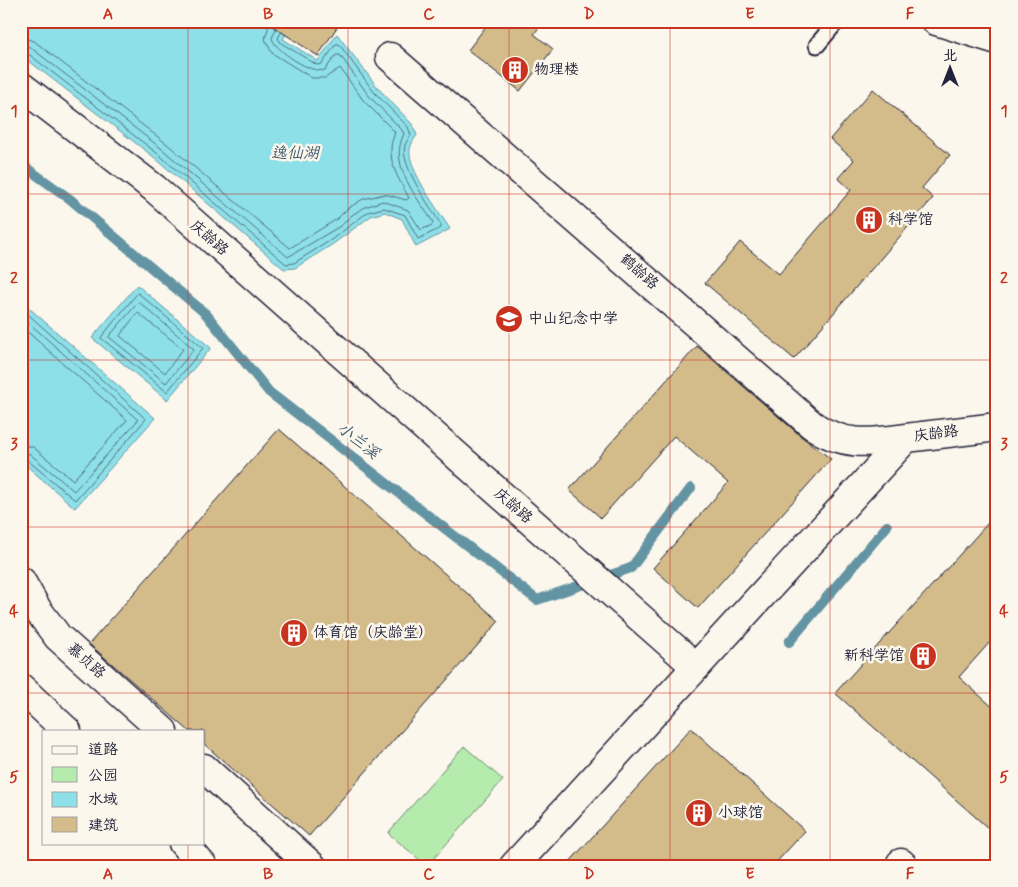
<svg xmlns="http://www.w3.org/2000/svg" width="1018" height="887" font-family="Mynerve,'LXGW WenKai TC',sans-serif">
<rect width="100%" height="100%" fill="#fbf7ec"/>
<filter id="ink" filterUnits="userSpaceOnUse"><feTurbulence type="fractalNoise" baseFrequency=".02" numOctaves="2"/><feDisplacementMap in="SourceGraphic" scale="10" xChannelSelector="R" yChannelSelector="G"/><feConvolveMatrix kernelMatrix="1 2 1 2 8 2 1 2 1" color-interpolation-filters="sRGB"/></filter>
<g filter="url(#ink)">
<!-- green -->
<path fill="#b5ecae" stroke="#6c8774" d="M464,746L503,780L427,866L388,833Z"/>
<!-- water -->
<path fill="#8ee0e8" stroke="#6394a3" d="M21,21H295L283,39L318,61L337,34L378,88L412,124L417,135C414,139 411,144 410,149C407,169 439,211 450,229L416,247L402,219L385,212L371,216L333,244L295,268L284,269L155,158L21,55Z
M137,285L211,348L167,400L92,338Z
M21,301L155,418L75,508L21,461Z"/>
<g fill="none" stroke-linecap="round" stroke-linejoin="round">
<!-- shore -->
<path stroke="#4d6e80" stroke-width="1" d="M21,37L34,41L167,144L290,248L337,219L347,209L363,199L385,194L406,200L409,198C400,181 390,167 391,148C391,142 394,137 395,132L363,100L340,68L325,78H312L272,53L265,39L269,25
M21,45L30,47L162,149L288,257L342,225L352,215L365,207L383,201L408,210L421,230L432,225L433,222C417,197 388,165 404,134L402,130L369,96L340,55H336L325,70C313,75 274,50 272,38L276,29
M21,51L26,52L158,154L286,264L294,263L331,240L368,212L384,208L405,215L418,239L441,228V225C431,207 399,165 405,145C406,142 409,138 411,135L408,127L374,92L339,44H336L322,64L317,65L281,43L278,38L281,33
M138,293L203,348L167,392L101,338Z
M139,302L194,349L166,383L109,337Z
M21,308L146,419L75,500L26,459L21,457
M138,313L183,349L165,373L120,336Z
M21,316L138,420L74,491L30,454L21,451
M21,326L127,420L73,480L33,447L21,444"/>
<!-- stream -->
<path stroke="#6394a3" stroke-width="10" d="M21,164L70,199L206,314L269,392L537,600L631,568L691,488
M789,642L887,526"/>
</g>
<!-- building -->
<path fill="#d3bb8a" stroke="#22223b" d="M265,21H341L318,56Z
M490,21H544L534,34L553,49L520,91L468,50Z
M873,89L950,155L922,188L933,198L794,359L705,283L740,242L779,274L851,190L838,178L854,160L830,139Z
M697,346L802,437L831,459L698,608L653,568L728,483L674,436L601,518L569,490Z
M279,429L499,621L309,836L204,744V731H189L89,644Z
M997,513V634L959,677L997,711V836L835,693Z
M691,728L805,831L773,866H566Z"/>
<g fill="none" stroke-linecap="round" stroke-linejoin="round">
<!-- lane casing -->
<g stroke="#22223b" stroke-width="19">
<path id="lane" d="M817,45L837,21"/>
</g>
<!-- street casing -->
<g stroke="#22223b" stroke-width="31">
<path id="street" d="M936,21L997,40
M390,57L812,425C844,447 869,443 906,438
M21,86L154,188L696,667L906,438L997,427
M21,581L37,609L58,637L163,731
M21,688L67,731
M204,768L312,866
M183,843L203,866
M901,863L904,866
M514,866L696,667"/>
</g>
<!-- lane -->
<use href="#lane" stroke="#fbf7ec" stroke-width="15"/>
<!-- street -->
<use href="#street" stroke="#fbf7ec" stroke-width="28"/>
</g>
</g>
<!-- grid -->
<path fill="none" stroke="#c8321e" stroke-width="1" stroke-opacity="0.55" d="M188,21V731M348,21V866M509,21V866M670,21V866M830,21V866M21,194H997M21,360H997M21,527H997M21,693H997M188,843V866"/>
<!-- icons -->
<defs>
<g id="building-disc" transform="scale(1.4375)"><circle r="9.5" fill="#c8321e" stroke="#fbf7ec"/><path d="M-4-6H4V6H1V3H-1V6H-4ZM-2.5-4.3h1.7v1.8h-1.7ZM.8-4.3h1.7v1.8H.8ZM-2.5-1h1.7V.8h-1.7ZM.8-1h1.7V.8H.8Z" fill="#fff"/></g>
<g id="school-disc" transform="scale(1.4375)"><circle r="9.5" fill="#c8321e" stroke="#fbf7ec"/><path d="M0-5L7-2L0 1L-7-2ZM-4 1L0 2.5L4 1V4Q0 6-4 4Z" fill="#fff"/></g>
</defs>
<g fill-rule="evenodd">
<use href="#building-disc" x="515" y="70"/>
<use href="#building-disc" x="869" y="220"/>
<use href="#school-disc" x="509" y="319"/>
<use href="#building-disc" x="294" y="633"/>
<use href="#building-disc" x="923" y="656"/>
<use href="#building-disc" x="699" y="813"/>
</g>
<g text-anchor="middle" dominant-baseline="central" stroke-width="5" stroke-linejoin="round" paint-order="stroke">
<!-- poi labels -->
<g font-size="15" fill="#22223b" stroke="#fbf7ec" text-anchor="start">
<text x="534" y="70">物理楼</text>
<text x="888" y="220">科学馆</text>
<text x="528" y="319">中山纪念中学</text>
<text x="313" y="633">体育馆（庆龄堂）</text>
<text x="904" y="656" text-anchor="end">新科学馆</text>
<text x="718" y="813">小球馆</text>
</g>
<!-- street labels -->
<g font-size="15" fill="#22223b" stroke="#fbf7ec">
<text transform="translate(209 238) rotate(41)">庆龄路</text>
<text transform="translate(639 272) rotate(41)">鹤龄路</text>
<text transform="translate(936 434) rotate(-7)">庆龄路</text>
<text transform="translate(513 506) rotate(41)">庆龄路</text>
<text transform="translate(86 661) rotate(42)">慕贞路</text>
</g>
<!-- water labels -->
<g font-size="16" font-style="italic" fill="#425b6f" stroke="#fbf7ec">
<text x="295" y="153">逸仙湖</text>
<text transform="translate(358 441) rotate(38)">小兰溪</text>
</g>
</g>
<!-- margin -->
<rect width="1018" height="887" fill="none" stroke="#fbf7ec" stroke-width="55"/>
<!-- legend -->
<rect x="42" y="730" width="162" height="115" fill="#fbf7ec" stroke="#a4a2a5"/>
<rect x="52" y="746" width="25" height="8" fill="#fbf7ec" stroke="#a4a2a5"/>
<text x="88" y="754" font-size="15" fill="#22223b">道路</text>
<rect x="52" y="767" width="25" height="15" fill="#b5ecae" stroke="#a4a2a5"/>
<text x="88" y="780" font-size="15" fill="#22223b">公园</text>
<rect x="52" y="792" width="25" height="15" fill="#8ee0e8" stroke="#a4a2a5"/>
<text x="88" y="804" font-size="15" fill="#22223b">水域</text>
<rect x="52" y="817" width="25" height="15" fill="#d3bb8a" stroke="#a4a2a5"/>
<text x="88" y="830" font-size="15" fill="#22223b">建筑</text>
<!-- north arrow -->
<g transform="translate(950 68)" stroke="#fbf7ec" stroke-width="4" paint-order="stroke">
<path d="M0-4L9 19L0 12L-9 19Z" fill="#22223b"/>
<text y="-8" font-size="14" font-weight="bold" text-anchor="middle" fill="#22223b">北</text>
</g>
<rect x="28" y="28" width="962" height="832" fill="none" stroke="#c8321e" stroke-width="2"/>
<g font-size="16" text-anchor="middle" font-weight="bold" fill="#c8321e">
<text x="108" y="19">A</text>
<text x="268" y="19">B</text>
<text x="429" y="19">C</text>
<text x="589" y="19">D</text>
<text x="750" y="19">E</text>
<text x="910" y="19">F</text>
<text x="14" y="116">1</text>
<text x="1004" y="116">1</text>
<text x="14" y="283">2</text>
<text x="1004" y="283">2</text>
<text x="14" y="449">3</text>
<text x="1004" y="449">3</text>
<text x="14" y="616">4</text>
<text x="1004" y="616">4</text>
<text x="14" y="782">5</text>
<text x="1004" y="782">5</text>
<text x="108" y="879">A</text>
<text x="268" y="879">B</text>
<text x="429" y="879">C</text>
<text x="589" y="879">D</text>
<text x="750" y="879">E</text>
<text x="910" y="879">F</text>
</g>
</svg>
